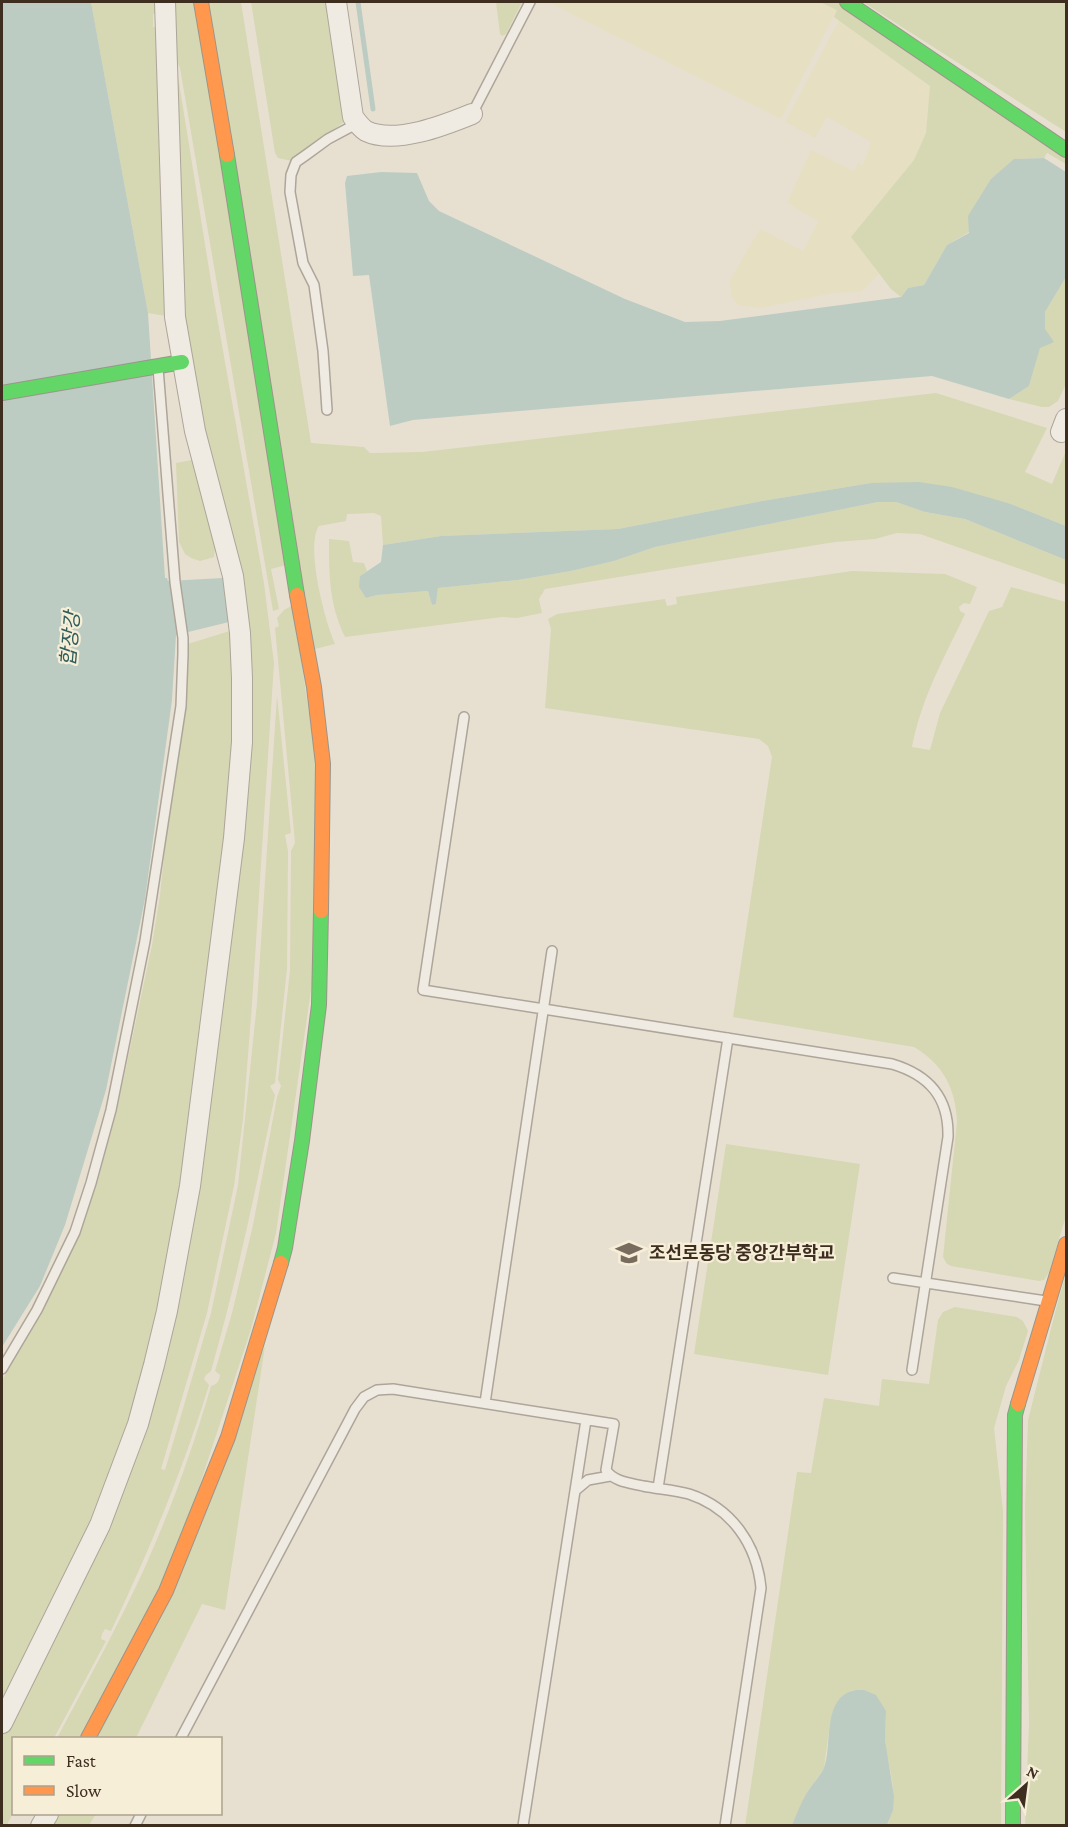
<svg xmlns="http://www.w3.org/2000/svg" width="1068" height="1827" font-family="'Crimson Pro','Noto Sans KR',serif">
<rect width="100%" height="100%" fill="#e7e0d1"/>
<!-- farmland -->
<path fill="#e6dfc2" d="M548,2H820L837,10L781,119Z
M839,20L930,86L926,133L914,160L851,237L879,274L861,292L834,293L760,308L738,305L731,297L730,280L760,229L803,251L818,221L787,203L811,150L854,171L858,163L863,165L871,142L827,117L815,138L785,122Z"/>
<!-- green -->
<path fill="#d6d7b3" d="M91,2H160V14H153V27H160L172,317L148,313Z
M169,2H195L286,565L271,569L279,609L273,611L180,68L170,48Z
M207,2H241L311,443L364,447L370,453L422,452L936,393L1047,428L1025,472L1052,484L1066,451V526L1011,504L871,483L762,501L618,529L441,536L383,545L381,516L374,513L347,514L346,521L319,526C305,546 325,622 335,644L311,650Z
M251,2H331L348,119L305,150L292,161L278,158L275,153Z
M496,2H522L506,34L502,36L500,34Z
M820,2H837L1066,157V164L1047,153L1044,158L1014,159L969,232L947,245L924,285L908,288L901,297L891,289L851,237L914,160L926,133L930,86L834,17L837,10Z
M863,2H1066V132Z
M177,70L213,294L264,583L274,663L252,1004L243,1119L234,1186L207,1313L161,1469L165,1470L211,1313L238,1185L257,1003L277,695L291,833L285,835L288,851L287,969L275,1083L270,1086L275,1095C256,1188 237,1280 211,1371L206,1375L204,1379L209,1385C183,1470 149,1551 111,1631L105,1629L102,1634L101,1639L106,1641L54,1738H14L13,1813L7,1825H2V1735L67,1606L159,1364L247,680L200,431L179,310Z
M1066,277V384L1058,401L1049,407H1042L1009,399L1029,386L1045,329V312Z
M192,460L216,540L214,557L200,561L191,558L185,554L179,542L176,463Z
M878,502H896L925,512L965,519L1066,560V585L920,534L897,533L875,539L835,542L545,589L539,599L542,613L517,618L502,617L345,637C329,604 329,575 329,539L349,541L353,562L364,563L367,571L360,576L366,598L377,595L428,591L432,605L436,604L438,588L518,580L571,571L614,561L655,547Z
M852,571L945,574L977,587L970,604L964,603L959,607L960,611L965,614C944,658 921,699 912,747L930,750L940,713L989,611L1002,607L1011,587L1066,602V1216L1049,1272L1044,1280L1039,1281L951,1266L947,1264L943,1257L957,1122C956,1089 943,1064 914,1047L733,1017L772,757L768,746L759,739L545,708L551,629L548,619L557,614L665,599L667,606L677,604L676,597Z
M293,605L316,761L315,962L276,1233L251,1329L179,1548L82,1738H57C87,1682 118,1626 145,1567C171,1509 193,1448 211,1386C217,1384 219,1382 220,1375L215,1371L232,1313L253,1225L277,1097L281,1086L278,1080L290,970L291,851L295,843L275,628L279,626L277,618L284,610Z
M233,630V756L203,1048L159,1313L131,1425L110,1481L2,1710V1380L42,1313L80,1232L98,1180L117,1110L152,945L160,895L180,704L181,646Z
M726,1144L860,1164L828,1375L694,1354Z
M1066,1274V1825L1025,1826L1029,1723L1025,1510L1028,1420L1056,1309Z
M955,1307L1017,1317L1023,1321L1028,1331L1019,1360L1006,1386L994,1428L1003,1510L1001,1825H887C901,1793 888,1772 885,1740C885,1730 886,1720 886,1711C874,1700 866,1688 850,1691L834,1711L830,1723L824,1768L808,1791L792,1825L745,1826L797,1472L811,1473L824,1398L879,1406L882,1379L929,1384L938,1320L943,1312Z
M265,1346L225,1610L202,1604L136,1738H97Z
M57,1814H96L89,1825L51,1826Z"/>
<!-- water -->
<path fill="#bcccc2" d="M2,2H91L148,313L165,578H167L168,581L223,578L229,582V622L176,635L172,700L145,899L106,1090L65,1225L40,1286L2,1347Z
M1044,158L1066,172V277L1045,312V329L1054,342L1040,348L1029,386L1009,399L932,376L413,420L390,426L369,275L353,276L345,183L347,176L381,172L417,173L429,201L439,211L625,299L685,322L720,321L901,297L908,288L924,285L947,245L969,233L968,216L991,179L1014,159Z
M919,482L952,487L1011,504L1066,526V560L965,519L925,512L896,502H878L655,547L614,561L571,571L518,580L438,588L436,604L432,605L428,591L377,595L366,598L359,587L360,576L381,562L383,545L441,536L618,529L762,501L871,483Z
M856,1690H864L876,1695L886,1711L885,1740L894,1796L893,1810L887,1825H792C797,1814 801,1802 808,1791C813,1783 820,1776 824,1768C833,1746 821,1696 856,1690Z"/>
<g fill="none" stroke-linecap="round" stroke-linejoin="round">
<!-- stream -->
<path stroke="#bcccc2" stroke-width="5" d="M358,2L373,109"/>
<!-- lane casing -->
<g stroke="#ada599" stroke-width="12">
<path id="lane" d="M472,114L530,2
M327,410L323,351L314,285L303,263L290,192L291,175L296,162L306,155L328,139L358,123
M464,717L423,990L892,1064C929,1075 949,1097 948,1137L912,1370
M893,1278L1046,1301
M2,1369L37,1310L75,1232L91,1183L111,1110L145,941L181,706L183,654V638L175,582L158,368
M485,1403L552,951
M658,1488L728,1038
M576,1490L588,1480L610,1476
M181,1738L355,1409L364,1397L377,1390L393,1389L614,1424L606,1470C614,1482 630,1483 643,1486C658,1489 675,1490 689,1494C732,1508 757,1545 761,1588L725,1826
M135,1826L141,1814
M523,1826L586,1420"/>
</g>
<!-- street casing -->
<g stroke="#ada599" stroke-width="22">
<path id="street" d="M336,2L353,117C357,122 361,128 366,131C395,145 445,125 472,114
M1061,432L1066,419
M2,1723L100,1525L138,1424L154,1365L167,1311L190,1186L234,838L242,742V678L240,633L233,576L195,431L175,317L165,2
M41,1826L48,1814"/>
</g>
<!-- fast casing -->
<g stroke="#9c958a" stroke-width="16">
<path id="fast" d="M847,2L1066,150
M227,155L297,595
M2,393L182,362
M281,1263L285,1248L302,1141L319,1005L321,911
M1013,1826L1015,1415L1018,1404"/>
</g>
<!-- slow casing -->
<g stroke="#9c958a" stroke-width="16">
<path id="slow" d="M201,2L227,155
M297,595L314,687L323,764L321,911
M1018,1404L1066,1244
M88,1738L166,1591L228,1437L281,1263"/>
</g>
<!-- lane -->
<use href="#lane" stroke="#efebe3" stroke-width="9"/>
<!-- street -->
<use href="#street" stroke="#efebe3" stroke-width="20"/>
<!-- fast -->
<use href="#fast" stroke="#63d668" stroke-width="14"/>
<!-- slow -->
<use href="#slow" stroke="#ff974d" stroke-width="14"/>
</g>
<!-- icons -->
<defs>
<g id="university-bare" transform="scale(2.07)"><path d="M0-5L7-2L0 1L-7-2ZM-4 1L0 2.5L4 1V4Q0 6-4 4Z" fill="#786c5e" stroke="#f7eed8" stroke-width="2.5" paint-order="stroke"/></g>
</defs>
<g fill-rule="evenodd">
<use href="#university-bare" x="629" y="1253"/>
</g>
<g text-anchor="middle" dominant-baseline="central" stroke-width="4.5" stroke-linejoin="round" paint-order="stroke">
<!-- poi labels -->
<g font-size="18" font-weight="bold" fill="#3d2e20" stroke="#f7eed8" text-anchor="start">
<text x="649" y="1253">조선로동당 중앙간부학교</text>
</g>
<!-- water labels -->
<g font-size="20" font-style="italic" fill="#2f5d5a" stroke="#f7eed8">
<text transform="translate(70 639) rotate(-85)">합장강</text>
</g>
</g>
<!-- border -->
<rect width="1068" height="1827" fill="none" stroke="#3d2e20" stroke-width="6"/>
<!-- legend -->
<rect x="12" y="1737" width="210" height="78" fill="#f7eed8" stroke="#ada18e" stroke-width="1.5"/>
<rect x="24" y="1756" width="30" height="9" fill="#63d668" stroke="#ada18e" stroke-width="1.5"/>
<text x="66" y="1767" font-size="18" fill="#3d2e20">Fast</text>
<rect x="24" y="1786" width="30" height="9" fill="#ff974d" stroke="#ada18e" stroke-width="1.5"/>
<text x="66" y="1797" font-size="18" fill="#3d2e20">Slow</text>
<!-- north arrow -->
<g transform="translate(1026 1785) rotate(28)" stroke="#f7eed8" stroke-width="4.5" paint-order="stroke">
<path d="M0-4.5L10 22L0 15L-10 22Z" fill="#3d2e20"/>
<text y="-9" font-size="16" font-weight="bold" text-anchor="middle" fill="#3d2e20">N</text>
</g>
</svg>
